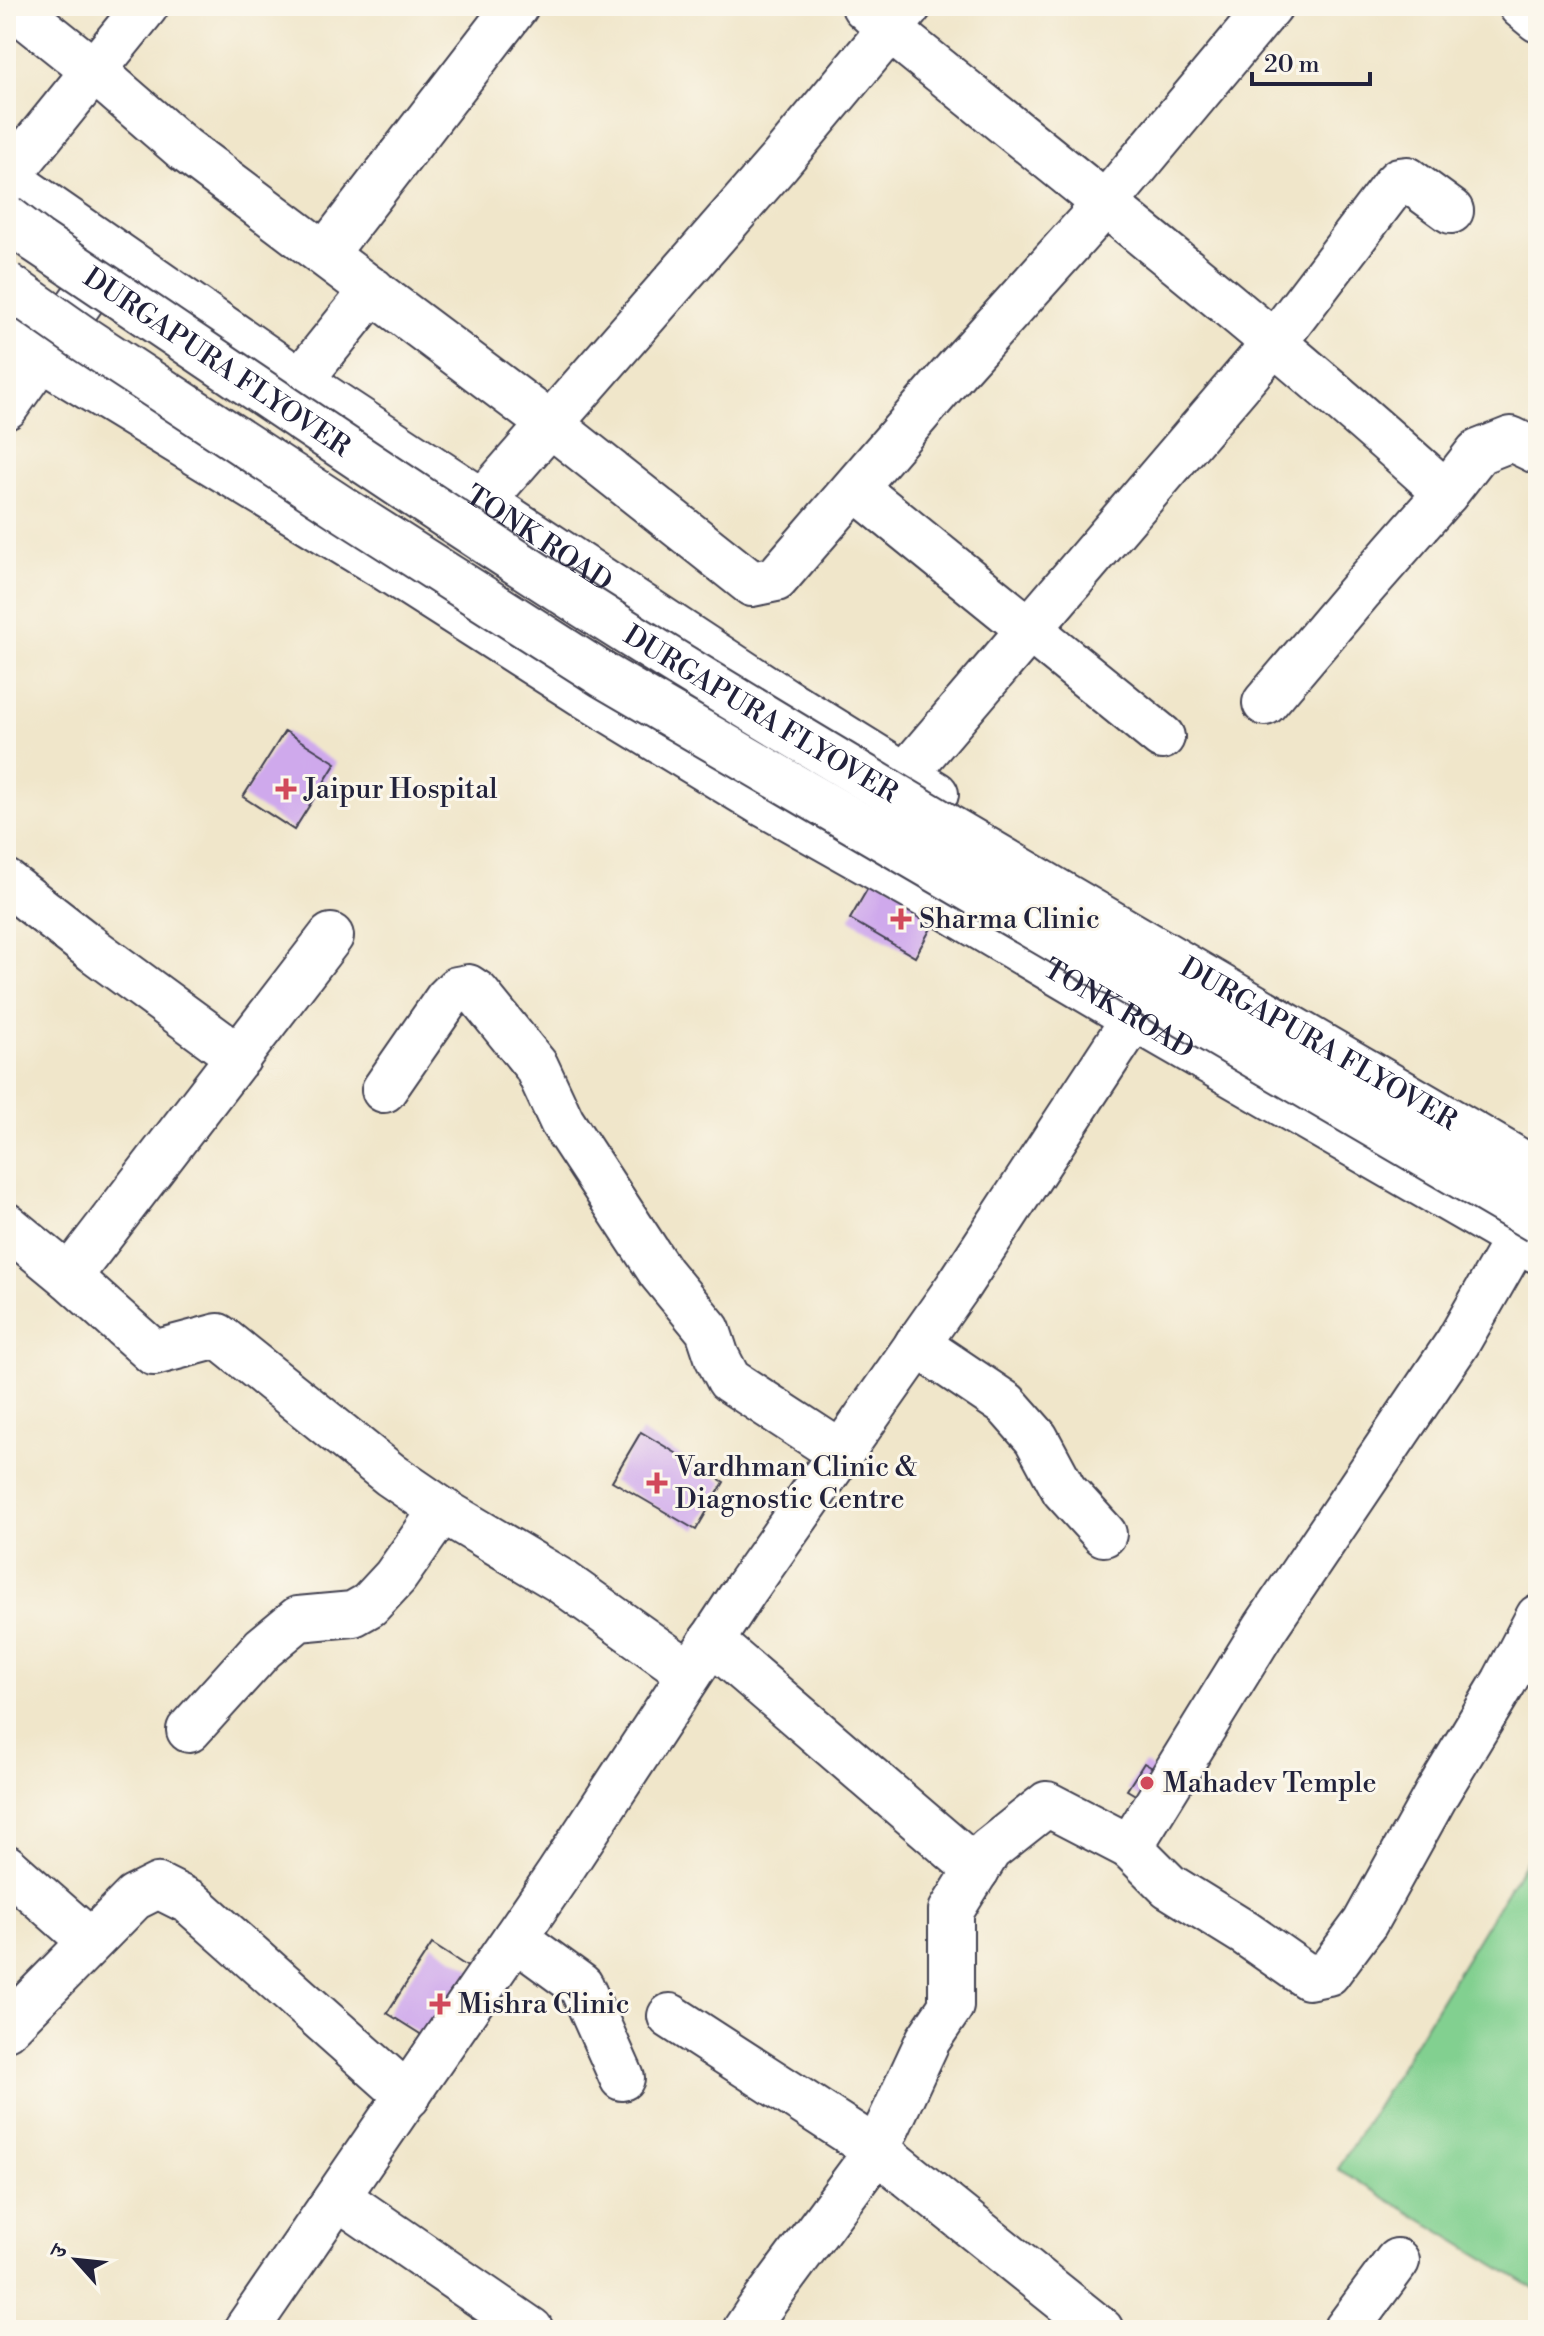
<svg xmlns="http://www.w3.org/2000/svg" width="1544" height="2336" font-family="'Libre Bodoni','Noto Serif Devanagari',serif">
<rect width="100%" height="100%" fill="#fbf7ec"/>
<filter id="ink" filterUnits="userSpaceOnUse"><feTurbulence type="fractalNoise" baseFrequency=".0125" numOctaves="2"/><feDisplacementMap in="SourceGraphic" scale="16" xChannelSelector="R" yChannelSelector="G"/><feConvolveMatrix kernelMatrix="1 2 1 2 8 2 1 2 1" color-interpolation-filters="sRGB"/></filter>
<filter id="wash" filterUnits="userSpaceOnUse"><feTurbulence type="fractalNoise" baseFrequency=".006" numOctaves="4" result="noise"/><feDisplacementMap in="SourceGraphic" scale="32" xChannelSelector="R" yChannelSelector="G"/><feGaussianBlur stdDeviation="1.8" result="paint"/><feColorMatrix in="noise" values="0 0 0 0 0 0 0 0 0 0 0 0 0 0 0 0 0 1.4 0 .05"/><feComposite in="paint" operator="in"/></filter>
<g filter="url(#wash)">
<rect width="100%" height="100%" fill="#f0e6ca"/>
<!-- green -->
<path fill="#82d090" stroke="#527966" stroke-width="2" d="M1538,1840V2291L1338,2169Z"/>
<g id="blocks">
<!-- building -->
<path fill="#cfa9ec" d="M285,731L336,763L294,830L243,797Z
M875,876L940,912L915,957L850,919Z
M641,1432L724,1482L696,1530L612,1481Z
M1144,1763L1166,1776L1151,1804L1127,1790Z
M432,1944L477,1973L433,2042L387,2013Z"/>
</g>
</g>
<g filter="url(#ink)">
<use href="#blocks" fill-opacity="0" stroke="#413f50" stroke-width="2"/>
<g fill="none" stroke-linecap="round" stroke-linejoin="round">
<!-- minor casing -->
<g stroke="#413f50" stroke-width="48">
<g id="minor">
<path d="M13,6L93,70L184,149L550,424L752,584L776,579L956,370L1105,204L1270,6"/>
<path d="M864,6L890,30C1077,182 1267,330 1446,493"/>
<path d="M1521,6L1538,20"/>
<path id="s1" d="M6,177L300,381L783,699L936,794"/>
<path d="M7,178L146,6"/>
<path d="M325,254L516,6"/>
<path id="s2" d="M6,337L382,566L584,695L760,802L929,897L1134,1018L1538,1251"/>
<path d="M300,381L373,290"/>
<path d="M6,407L115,253"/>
<path d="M855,488L1162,737"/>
<path d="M483,501L779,162L909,6"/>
<path d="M1265,703L1359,592L1446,493L1478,452L1511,439L1538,452"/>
<path d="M904,776L1274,343L1394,185L1399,180L1407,179L1451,211"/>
<path d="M6,882L96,952L239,1057"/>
<path d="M384,1090L447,999L457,989L468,987L477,993L536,1066L562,1122L661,1273L708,1330L717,1357L729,1380L841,1453"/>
<path d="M6,1225L69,1277L154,1353L218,1336L391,1475L442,1510L561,1581L690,1673"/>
<path d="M69,1277L331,936"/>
<path d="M917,1344L1006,1404L1036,1438L1064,1490L1104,1534"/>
<path d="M711,1641L977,1870"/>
<path d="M189,1730L263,1648L298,1619L353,1614L369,1605L395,1577L442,1510"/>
<path d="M1130,1847L1169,1886L1245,1933L1308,1977L1328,1973L1365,1923L1437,1793L1504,1682L1538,1617"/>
<path d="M6,1867L90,1941"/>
<path d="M515,1938L581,1986L622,2078"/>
<path d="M670,2016L877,2150L1101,2330"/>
<path d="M6,2028L134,1898L158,1886L190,1902L408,2096"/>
<path d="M339,2198L531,2330"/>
<path d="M246,2330L558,1875L747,1587L957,1288L1134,1018"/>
<path d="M745,2330L757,2312L877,2150L928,2040L951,2006V1911L989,1850L1047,1804L1130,1847L1265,1628L1458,1342L1517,1239L1532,1216"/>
<path d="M1346,2330L1397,2261"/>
</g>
</g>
<!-- minor -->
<use href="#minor" stroke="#fff" stroke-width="44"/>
<!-- major-bridge casing -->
<g stroke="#413f50" stroke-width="48" stroke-linecap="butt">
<g id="major-bridge">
<path id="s3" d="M6,217L37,241C249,383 458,528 674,662C959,837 1250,1003 1538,1172"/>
<path d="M6,284L84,339L341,508L603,675L1538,1221"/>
</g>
</g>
<!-- major-bridge -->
<use href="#major-bridge" stroke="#fff" stroke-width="44"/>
</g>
</g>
<!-- markers -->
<g fill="#d1495b" stroke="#fbf7ec" stroke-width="3">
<path d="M282 777h8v8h8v8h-8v8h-8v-8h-8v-8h8z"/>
<path d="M897 907h8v8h8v8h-8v8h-8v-8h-8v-8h8z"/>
<path d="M653 1471h8v8h8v8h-8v8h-8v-8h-8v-8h8z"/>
<circle cx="1147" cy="1783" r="8"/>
<path d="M436 1992h8v8h8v8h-8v8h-8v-8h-8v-8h8z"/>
</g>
<g text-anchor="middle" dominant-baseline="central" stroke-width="6" stroke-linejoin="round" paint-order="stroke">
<!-- street labels -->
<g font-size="28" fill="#22223b" stroke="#fbf7ec">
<text stroke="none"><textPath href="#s3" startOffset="256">DURGAPURA FLYOVER</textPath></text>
<text stroke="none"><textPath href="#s1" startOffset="644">TONK ROAD</textPath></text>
<text stroke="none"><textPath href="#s3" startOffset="904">DURGAPURA FLYOVER</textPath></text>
<text stroke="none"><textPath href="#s2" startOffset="1300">TONK ROAD</textPath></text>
<text stroke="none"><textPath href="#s3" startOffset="1552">DURGAPURA FLYOVER</textPath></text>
</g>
<!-- poi labels -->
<g font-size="28" fill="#22223b" stroke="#fbf7ec" text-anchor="start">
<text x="304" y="789">Jaipur Hospital</text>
<text x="919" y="919">Sharma Clinic</text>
<text x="675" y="1467">Vardhman Clinic &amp;<tspan x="675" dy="32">Diagnostic Centre</tspan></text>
<text x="1163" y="1783">Mahadev Temple</text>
<text x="458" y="2004">Mishra Clinic</text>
</g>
</g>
<!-- margin -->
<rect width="1544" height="2336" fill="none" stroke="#fbf7ec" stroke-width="32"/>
<!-- north arrow -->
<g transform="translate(76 2260) rotate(297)" stroke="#fbf7ec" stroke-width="6" paint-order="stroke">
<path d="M0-6L14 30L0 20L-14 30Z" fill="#22223b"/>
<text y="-12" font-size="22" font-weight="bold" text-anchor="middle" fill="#22223b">उ</text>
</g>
<!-- scale -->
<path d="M1252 72v12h118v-12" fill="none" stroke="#22223b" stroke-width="4"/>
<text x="1264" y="72" font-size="24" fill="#22223b" stroke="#fbf7ec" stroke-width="6" paint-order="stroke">20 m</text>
</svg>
